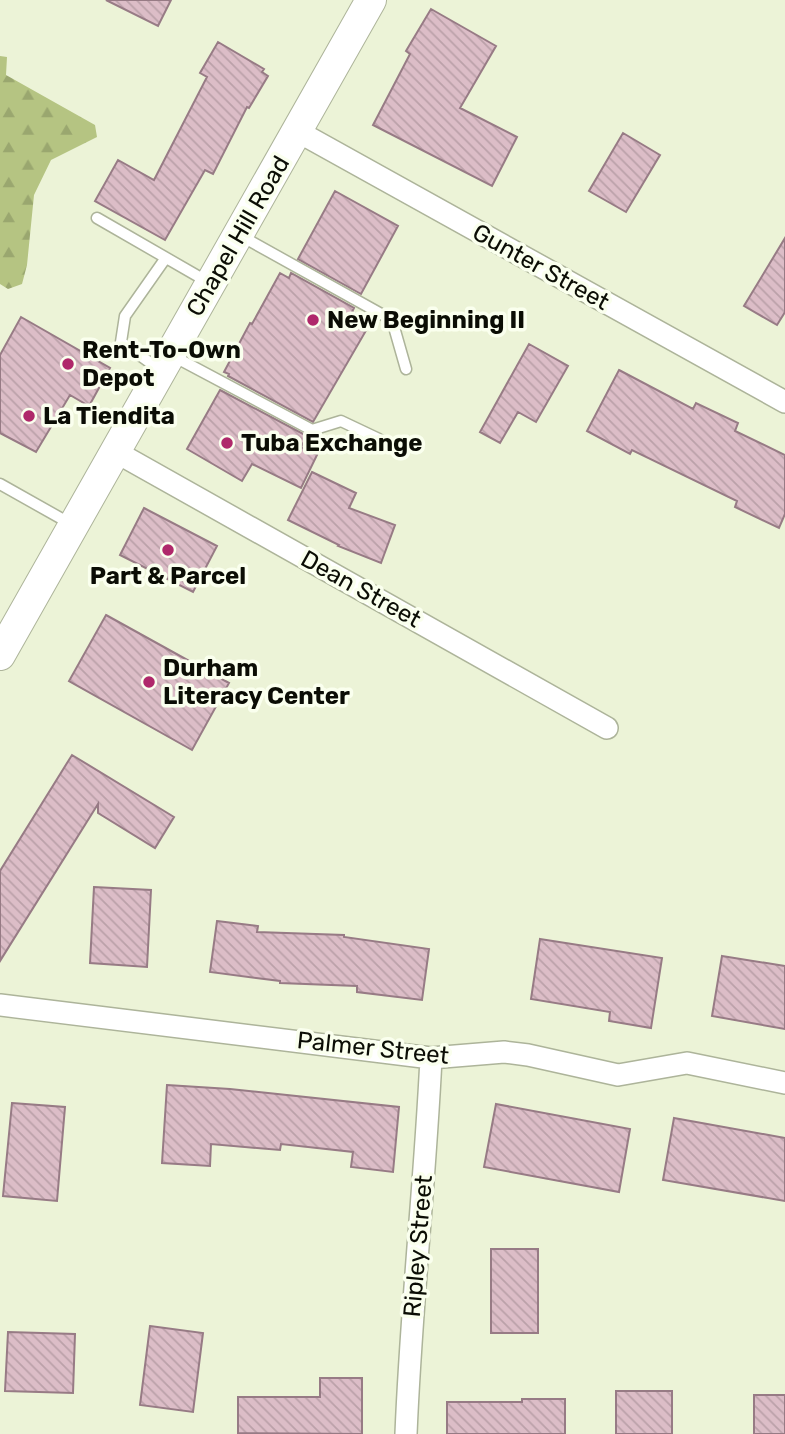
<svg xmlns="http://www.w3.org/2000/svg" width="785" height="1434" font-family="Rubik,sans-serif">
<defs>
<pattern id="forest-firs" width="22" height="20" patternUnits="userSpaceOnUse" patternTransform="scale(1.75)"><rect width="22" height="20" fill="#b5c482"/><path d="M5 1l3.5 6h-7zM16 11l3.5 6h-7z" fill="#9aa76f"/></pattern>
<pattern id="building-back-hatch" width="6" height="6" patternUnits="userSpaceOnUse" patternTransform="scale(1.75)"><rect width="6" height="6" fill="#dcbdc7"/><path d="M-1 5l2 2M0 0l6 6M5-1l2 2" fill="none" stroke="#bba1a9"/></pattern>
</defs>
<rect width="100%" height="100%" fill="#ecf3d7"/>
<!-- forest -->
<path fill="url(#forest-firs)" d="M0,56L7,57L6,75L95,125L97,137L51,160L34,195L27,265L22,284L8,289L0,284Z"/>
<!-- building -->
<path fill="url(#building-back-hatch)" stroke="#977b85" stroke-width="2" d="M106,0H171L158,26Z
M431,9L496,46L460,108L517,137L492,186L373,125L410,54L406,51Z
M218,42L264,69L262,72L268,76L249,108L247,107L213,174L205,170L165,240L95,201L118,160L154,180L207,77L200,73Z
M623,133L660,155L626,212L589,191Z
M335,191L398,226L361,294L298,259Z
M785,238V312L777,325L744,306Z
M280,273L289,278L291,273L354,308L352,312L371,322L313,422L228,376L229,374L224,372L250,323L252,324Z
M21,317L110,368L89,406L70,395L36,452L0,433V355Z
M529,344L568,366L536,422L518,412L500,443L480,432Z
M619,370L693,409L696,403L738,423L735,431L785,455V514L779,528L735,507L737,501L632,450L630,454L587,431Z
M220,390L307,436L301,447L317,455L301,488L252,464L242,481L187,449Z
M312,472L356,493L349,508L395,525L381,563L338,546L339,545L288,520Z
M144,508L217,546L193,592L120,555Z
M106,615L229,683L192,750L69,681Z
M72,755L174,817L155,848L98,813V804L0,961V871Z
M94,887L151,890L147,967L90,963Z
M217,921L258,926L257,932L344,935V937L429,949L422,1000L357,992V986L280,983V981L210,972Z
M540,939L662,958L651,1028L609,1021L610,1012L531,999Z
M722,956L785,966V1029L712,1016Z
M167,1085L230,1089L399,1107L393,1172L351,1167L353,1152L281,1144L280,1150L211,1144L210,1166L162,1163Z
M12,1103L65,1107L57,1201L3,1196Z
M496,1104L630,1129L619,1192L484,1167Z
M674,1118L785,1138V1201L663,1180Z
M491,1249H538V1333H491Z
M150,1326L203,1333L193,1412L140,1405Z
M8,1332L75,1334L73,1393L5,1391Z
M320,1378H362V1434L238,1433V1397H320Z
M616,1391H672V1434H616Z
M754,1395H785V1434H754Z
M522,1399H565V1434H447V1402H522Z"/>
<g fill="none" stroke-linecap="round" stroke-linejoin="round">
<!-- lane casing -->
<g stroke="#adb49a" stroke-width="13">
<path id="lane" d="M97,218L208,282
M241,236L392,320L406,369
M173,356L312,430L341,421L379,439
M159,369L121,342L125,316L165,259
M0,484L71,524"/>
</g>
<!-- street casing -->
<g stroke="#adb49a" stroke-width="24">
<path id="street" d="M297,131L785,402
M116,452L607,728
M0,1005L431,1058L504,1052L528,1055L618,1075L687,1063L785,1083
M406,1434C411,1308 425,1183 431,1058"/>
</g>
<!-- secondary casing -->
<g stroke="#adb49a" stroke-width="32">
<path id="secondary" d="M0,655L371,0"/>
</g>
<!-- lane -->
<use href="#lane" stroke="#fff" stroke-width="10"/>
<!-- street -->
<use href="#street" stroke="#fff" stroke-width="21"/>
<!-- secondary -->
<use href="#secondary" stroke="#fff" stroke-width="30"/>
</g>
<!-- markers -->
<g fill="#af286b" stroke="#faffee" stroke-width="2.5">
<circle cx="313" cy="320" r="7"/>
<circle cx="68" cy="364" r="7"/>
<circle cx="29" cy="416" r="7"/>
<circle cx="227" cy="443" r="7"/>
<circle cx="168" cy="550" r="7"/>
<circle cx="149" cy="682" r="7"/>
</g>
<g text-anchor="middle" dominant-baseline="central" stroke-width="7" stroke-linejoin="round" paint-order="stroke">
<!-- street labels -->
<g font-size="24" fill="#0b0d05" stroke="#faffee">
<text transform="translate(238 236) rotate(-60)">Chapel Hill Road</text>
<text transform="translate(541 267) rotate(29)">Gunter Street</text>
<text transform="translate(361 589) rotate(29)">Dean Street</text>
<text transform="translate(373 1048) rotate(6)">Palmer Street</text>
<text transform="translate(418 1246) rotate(-85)">Ripley Street</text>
</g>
<!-- poi labels -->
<g font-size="24" font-weight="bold" fill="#0b0d05" stroke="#faffee" text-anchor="start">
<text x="327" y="320">New Beginning II</text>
<text x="82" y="350">Rent-To-Own<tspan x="82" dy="28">Depot</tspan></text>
<text x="43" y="416">La Tiendita</text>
<text x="241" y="443">Tuba Exchange</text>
<text x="168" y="576" text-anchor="middle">Part &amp; Parcel</text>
<text x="163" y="668">Durham<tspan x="163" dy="28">Literacy Center</tspan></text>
</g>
</g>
</svg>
